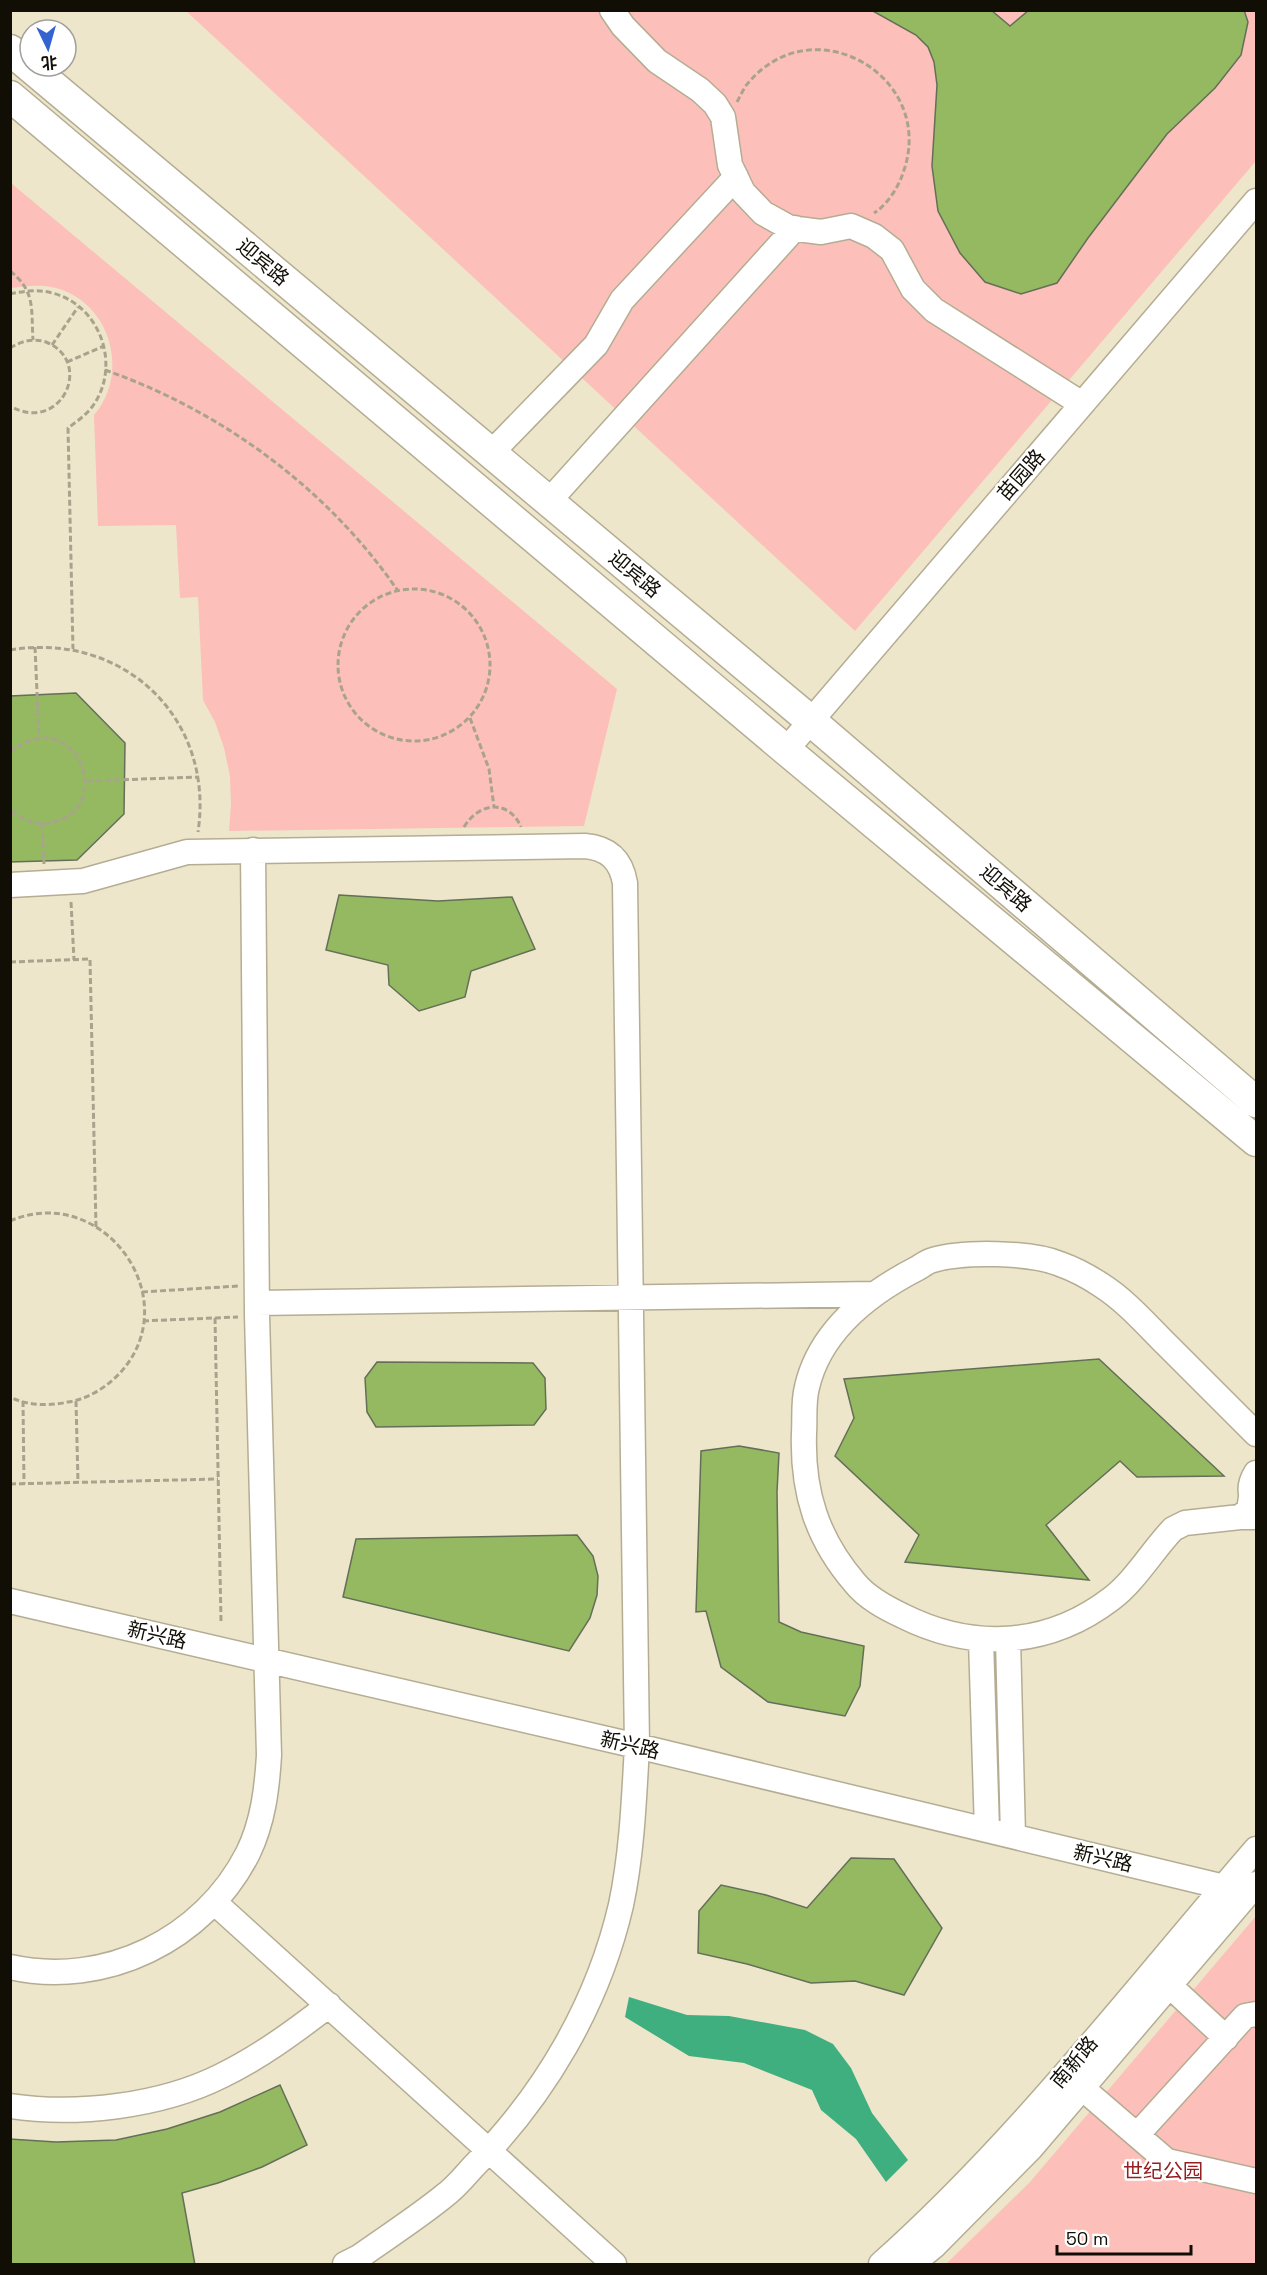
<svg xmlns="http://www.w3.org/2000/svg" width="1267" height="2275" font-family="'Space Grotesk','Noto Sans SC',sans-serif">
<rect width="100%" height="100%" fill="#eee6cb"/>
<!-- green -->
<path fill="#fdbfb9" d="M186,11H1256V161L855,631Z
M11,183L617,689L584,826L229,831L231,804L230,776L224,748L215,722L203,700L198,597L180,598L176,525L98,526L94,415C130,373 111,303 56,288C41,284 26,286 11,288Z
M1256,1916V2264H946L1030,2182Z"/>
<!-- water -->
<path fill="#3faf7f" d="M629,1997L687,2015L729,2016L805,2030L833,2044L851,2068L872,2113L908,2160L886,2182L856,2139L821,2110L812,2090L744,2063L689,2056L625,2017Z"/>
<!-- building -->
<path fill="#94b960" stroke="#646f58" stroke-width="1.5" d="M871,10H991L1010,26L1029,10H1244L1248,22L1241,55L1215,88L1167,134L1088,238L1057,283L1021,294L985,282L960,253L938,211L932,166L937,85L934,62L928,47L916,35Z
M76,693L125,743L124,814L77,860L10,862V696Z
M339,895L438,901L512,897L535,949L471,971L465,997L419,1011L389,985L388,965L326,950Z
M1099,1359L1224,1476L1137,1477L1120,1461L1046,1525L1089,1580L905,1562L919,1535L835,1456L854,1418L844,1379Z
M377,1362L533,1363L545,1378L546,1409L534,1425L376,1427L367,1412L365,1378Z
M739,1446L779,1453L777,1492L779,1622L801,1632L864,1646L860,1686L845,1716L768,1702L721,1667L706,1611L696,1612L701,1451Z
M577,1535L593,1556L598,1576L597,1595L590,1618L569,1651L343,1597L356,1539Z
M851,1858L894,1859L942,1928L904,1995L855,1981L811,1983L747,1964L698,1953L699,1911L721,1885L766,1895L807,1908Z
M280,2085L307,2145L262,2167L218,2183L182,2193L195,2265H10V2139L56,2142L116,2140L167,2129L220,2112Z"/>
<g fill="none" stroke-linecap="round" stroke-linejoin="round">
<!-- minor casing -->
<g stroke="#b5ad93" stroke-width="27">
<path id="minor" d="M612,10L623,26L657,61L700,90L715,104L723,117L730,165L743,192L763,213L790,228L821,232L851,226L874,236L892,250L913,289L934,310L1082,404
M491,453L596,345L622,300L736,177
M549,501L795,228
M786,750L1256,201
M10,885L83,881L187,852L585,846C608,848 621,860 625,883L637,1746C634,1799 632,1853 621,1905C598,2004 545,2095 473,2167C464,2177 455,2188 444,2196C417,2218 387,2237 359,2257L345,2264
M257,1303L874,1294
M1256,1473C1249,1484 1249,1495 1256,1506
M1251,1497L1249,1510L1240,1517H1255
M1240,1517L1185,1523L1173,1529C1152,1551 1135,1581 1111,1599C1048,1647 973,1651 903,1616C886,1608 867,1598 855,1583C817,1539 802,1492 804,1433C805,1418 803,1402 807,1387C820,1331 869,1293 918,1268C923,1265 928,1261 933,1260C963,1251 1031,1252 1060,1264C1074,1269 1089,1277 1101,1285C1125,1300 1146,1324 1166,1344C1196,1374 1226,1404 1256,1434
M10,1601L637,1746L1249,1893
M1008,1639L1013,1836
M981,1640L987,1830
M214,1902L614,2264
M10,1967C105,1988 204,1940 248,1853C263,1822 267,1789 269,1755L257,1315L253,850
M1170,1986L1226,2038
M1082,2088L1167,2161L1256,2181
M10,2106C77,2116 161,2106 221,2076C260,2057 294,2032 329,2005
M1137,2135L1245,2016L1256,2014
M881,2264C1020,2140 1134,1990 1256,1849
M912,2264L934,2246L1031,2148L1256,1884"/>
</g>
<!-- major casing -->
<g stroke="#b5ad93" stroke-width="33">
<path id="major" d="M10,50L811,721L1256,1102
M10,96L786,750L1256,1141"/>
</g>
<!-- path -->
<path stroke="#a9a38e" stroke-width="3" stroke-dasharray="6 3" stroke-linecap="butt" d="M737,102C741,95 744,87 749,82C815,5 938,78 903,173C898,188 887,205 874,213
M10,271C36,291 31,310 33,340
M10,294C24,291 38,289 52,293C101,305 122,367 92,407C85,416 76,422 68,428L73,649
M52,345L78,307
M10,348C21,341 34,338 46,342C95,362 61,435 10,406
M67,362L104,346
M105,370C222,411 328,489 398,591
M338 665a76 76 0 1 1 152 0a76 76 0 1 1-152 0Z
M35,647L39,738
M10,650C124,631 215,719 198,832
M470,718L489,769L494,807
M10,752C77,699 119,813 48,823C33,825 20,819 10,809
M87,781L199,777
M42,824L44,864
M464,827C479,802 509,799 521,827
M71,902L74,960
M10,962L90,959L96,1227
M10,1221C103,1181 189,1300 119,1374C105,1388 88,1399 68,1402C50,1406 28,1406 10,1397
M142,1292L238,1286
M215,1318L221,1621
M143,1321L238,1317
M23,1401L24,1484
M76,1401L78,1482
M10,1484L218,1479"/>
<!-- minor -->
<use href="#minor" stroke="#fff" stroke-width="24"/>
<!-- major -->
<use href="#major" stroke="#fff" stroke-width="30"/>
</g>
<g text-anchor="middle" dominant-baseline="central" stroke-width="5" stroke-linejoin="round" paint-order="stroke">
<!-- street labels -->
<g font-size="20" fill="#110e06" stroke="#fff">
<text transform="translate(263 262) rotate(40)">迎宾路</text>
<text transform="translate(1021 475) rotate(-49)">苗园路</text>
<text transform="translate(635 574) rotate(40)">迎宾路</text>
<text transform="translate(1006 888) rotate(41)">迎宾路</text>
<text transform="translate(157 1635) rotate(13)">新兴路</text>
<text transform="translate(630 1745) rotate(13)">新兴路</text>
<text transform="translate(1103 1858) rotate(13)">新兴路</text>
<text transform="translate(1074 2062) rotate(-50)">南新路</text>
</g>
<!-- park labels -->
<g font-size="20" fill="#961f22" stroke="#fff">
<text x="1163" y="2171">世纪公园</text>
</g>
</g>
<!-- border -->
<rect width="1267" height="2275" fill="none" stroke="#110e06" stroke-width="24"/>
<!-- north arrow -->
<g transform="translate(48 48) rotate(175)"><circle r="28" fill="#ffffff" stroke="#a09f9b" stroke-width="1.5"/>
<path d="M0-4.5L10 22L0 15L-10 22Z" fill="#3363d3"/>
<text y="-9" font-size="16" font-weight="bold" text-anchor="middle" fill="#110e06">北</text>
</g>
<!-- scale -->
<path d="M1057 2245v9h134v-9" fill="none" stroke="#110e06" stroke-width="3"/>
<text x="1066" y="2245" font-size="18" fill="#110e06" stroke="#ffffff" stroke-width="4.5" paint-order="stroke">50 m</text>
</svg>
